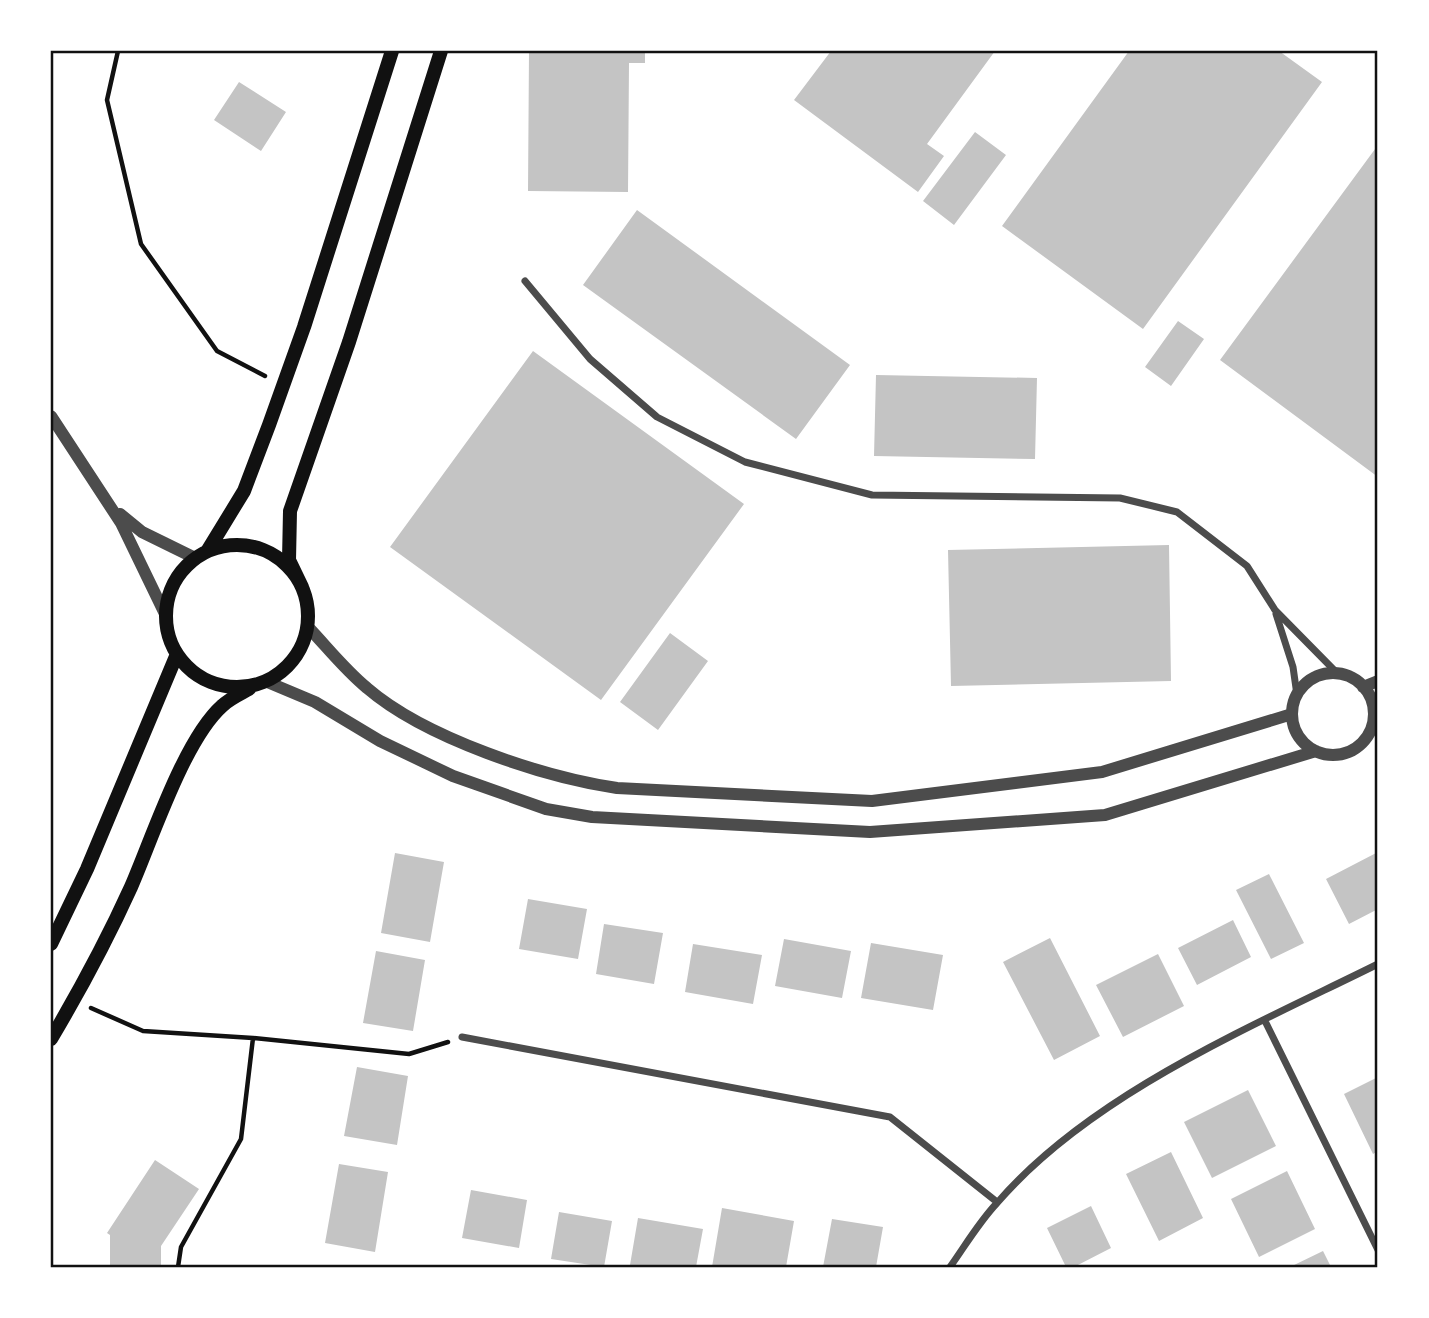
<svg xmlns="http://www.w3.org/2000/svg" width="1429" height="1318" font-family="Mulish,sans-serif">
<rect width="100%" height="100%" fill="#fff"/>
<!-- building -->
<path fill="#c4c4c4" d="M529,51H645V63H629L628,192L528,191Z
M831,51H995L927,144L944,156L918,192L794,100Z
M1129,51H1279L1322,82L1143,329L1002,226Z
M239,82L286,112L261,151L214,120Z
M975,132L1006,155L954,225L923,201Z
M1378,145V477L1220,360Z
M637,210L850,365L796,439L583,285Z
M1178,321L1204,339L1171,386L1145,367Z
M533,351L744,504L601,700L390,547Z
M876,375L1037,378L1035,459L874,456Z
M1169,545L1171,681L951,686L948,550Z
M670,633L708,661L658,730L620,702Z
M1378,852V909L1349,924L1326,879Z
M395,853L444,862L430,942L381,933Z
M1269,874L1304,943L1271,959L1236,890Z
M528,899L587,909L578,959L519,949Z
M1233,920L1251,957L1197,985L1178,948Z
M604,924L663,933L654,984L596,974Z
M1050,938L1100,1036L1054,1060L1003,962Z
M784,939L851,951L842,998L775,986Z
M871,943L943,955L933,1010L861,998Z
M693,944L762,955L753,1004L685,992Z
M376,951L425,960L413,1031L363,1023Z
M1158,954L1184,1006L1123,1037L1096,985Z
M357,1067L408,1076L397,1145L344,1136Z
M1378,1077V1151L1373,1154L1344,1094Z
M1248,1090L1276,1146L1212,1178L1184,1122Z
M1171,1152L1203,1218L1159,1241L1126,1174Z
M155,1160L199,1189L161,1246V1267H110V1235L107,1233Z
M339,1164L388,1172L375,1252L325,1243Z
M1287,1171L1315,1229L1259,1257L1231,1199Z
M471,1190L527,1200L519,1248L462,1238Z
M1091,1206L1111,1248L1074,1267H1066L1047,1228Z
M722,1208L794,1221L786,1267H712Z
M559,1212L612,1221L604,1267L551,1259Z
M638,1218L703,1229L696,1267L630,1265Z
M832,1219L883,1227L876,1267H823Z
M1323,1251L1331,1267H1290Z"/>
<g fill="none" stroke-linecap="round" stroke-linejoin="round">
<!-- path -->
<path stroke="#111" stroke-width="4.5" d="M118,51L107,100L141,244L217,351L265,376
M91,1008L143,1031L253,1038
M178,1267L181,1247L241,1139L253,1038L409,1054L448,1042"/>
<!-- minor -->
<path stroke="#4c4c4c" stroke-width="7" d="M525,281L590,359L657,417L745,462L872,495L1120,498L1177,512L1247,566L1275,610L1338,674
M1276,614L1293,667L1297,695
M1265,1021L1378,1250
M462,1037L890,1117L997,1202
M950,1267C965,1246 979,1222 997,1203C1091,1094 1251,1027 1378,964"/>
<!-- tertiary -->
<path stroke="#4c4c4c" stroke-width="12" d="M51,416L121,523L165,614
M120,514L142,532L195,558
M308,627C327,647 345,670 367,688C425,738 543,777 617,788L872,801L1102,772L1292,714
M1292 714a41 41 0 1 1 82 0a41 41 0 1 1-82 0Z
M265,681L315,702L380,741L453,776L546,809L592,817L870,832L1105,815L1316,751
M1363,687L1378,681"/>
<!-- secondary -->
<path stroke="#111" stroke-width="14" d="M166 616a71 71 0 1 1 142 0a71 71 0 1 1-142 0Z
M208,550L244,491L269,425L304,327L392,51
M302,587L289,560L290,511L349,342L441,51
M51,944L87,869L177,654
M51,1039C80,990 107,940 131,887C152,839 184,740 222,706C229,699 240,694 249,689"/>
</g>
<!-- border -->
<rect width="1429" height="1318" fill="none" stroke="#ffffff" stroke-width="105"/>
<rect x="52" y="52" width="1324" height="1214" fill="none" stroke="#111" stroke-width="2.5"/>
</svg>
